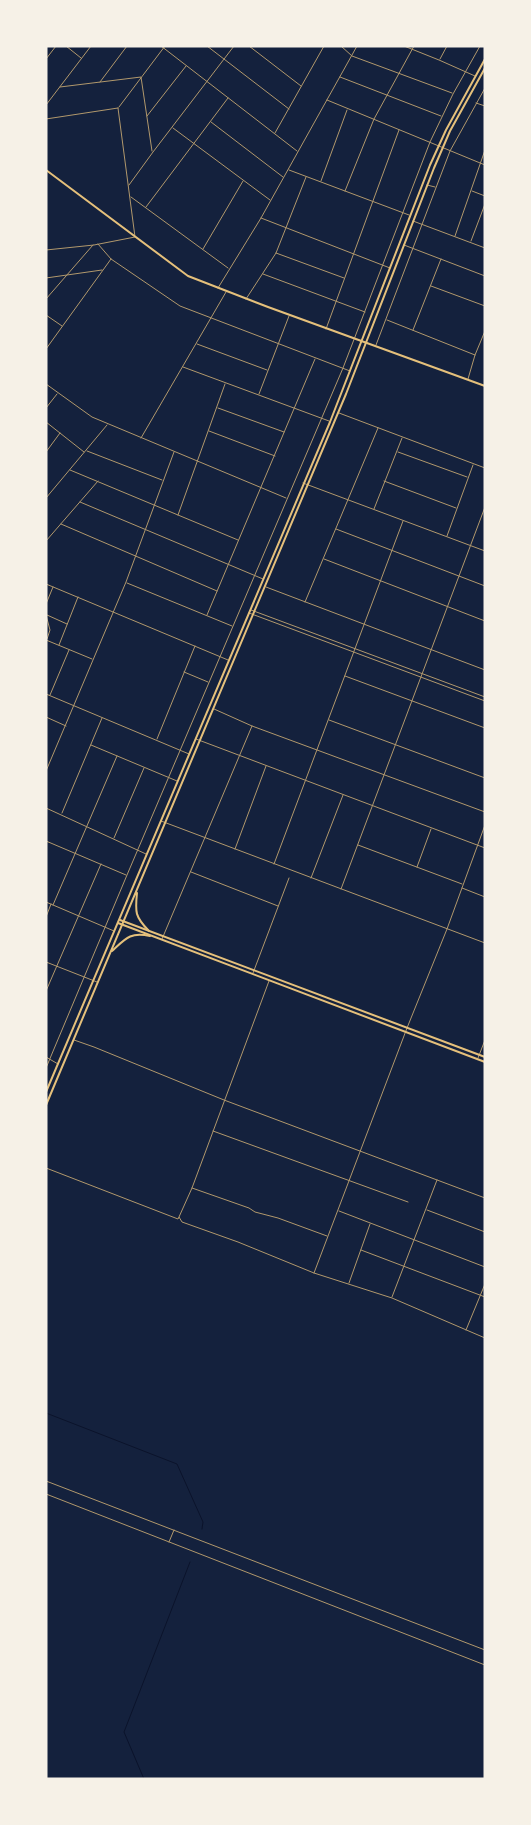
<svg xmlns="http://www.w3.org/2000/svg" width="531" height="1825" font-family="'DejaVu Sans',sans-serif">
<rect width="100%" height="100%" fill="#14213d"/>
<g fill="none" stroke-linecap="round" stroke-linejoin="round">
<!-- stream -->
<path stroke="#0b132b" stroke-width="1" d="M46,1413L177,1464L203,1522L202,1529
M144,1779L124,1732L190,1562"/>
<!-- minor -->
<path stroke="#b1986c" stroke-width="1" d="M66,46L81,58
M161,46L297,151
M207,46L289,109
M249,46L301,86
M341,46L352,56L452,93
M404,46L439,60L475,76
M46,59L56,46
M440,59L447,46
M340,77L441,116
M100,82L127,46
M60,87L141,77L152,151
M327,100L485,165
M476,103L485,106
M46,105L91,46
M119,107L165,46
M147,116L186,66
M46,119L118,108
M211,122L283,177
M173,128L270,200
M275,133L324,46
M289,170L409,215
M321,181L347,110
M129,185L153,152L234,46
M427,185L435,187
M345,191L374,119L414,46
M472,191L485,196
M131,197L228,268
M146,207L228,98
M261,218L390,268
M413,221L485,248
M455,236L485,150
M471,241L485,204
M98,244L111,259L180,306L350,371
M404,245L485,276
M203,249L243,181
M46,250L94,245L135,237L118,108
M276,253L344,278
M263,274L365,312
M46,278L102,270
M431,286L485,306
M218,288L261,218L357,46
M46,299L93,245
M246,299L276,253L306,177
M46,315L62,326
M387,320L475,355
M326,329L399,130
M413,330L441,259
M197,344L267,370
M376,345L450,151L485,88
M46,349L111,259
M183,367L329,421
M468,379L475,355L485,331
M46,384L92,417L286,498
M259,394L289,316
M46,408L57,394
M218,408L284,432
M339,413L485,468
M46,422L84,452
M209,431L275,456
M141,438L226,292
M87,451L162,480
M46,452L60,433
M398,452L467,477
M70,470L238,540
M384,481L456,508
M303,483L485,551
M46,498L107,425
M80,502L263,579
M374,509L402,438
M178,515L225,384
M61,524L217,591
M336,529L485,586
M447,536L473,465
M46,541L98,481
M324,559L485,621
M127,583L232,626
M46,584L228,660
M266,587L485,670
M305,602L378,428
M46,604L53,587
M251,610L485,697
M249,613L485,701
M46,615L50,630L47,639
M47,615L67,624
M207,615L315,359
M46,640L92,659
M59,645L78,597
M184,672L208,682
M345,676L485,728
M46,694L189,754
M50,695L69,650
M214,709L252,726L485,812
M46,717L66,726
M329,720L485,778
M157,739L195,646
M196,739L485,848
M91,745L177,781
M46,771L126,582L174,452
M46,808L146,854
M62,813L102,718
M161,821L485,943
M114,838L144,768
M46,841L126,875
M358,845L462,884
M235,849L266,766
M274,864L403,521
M417,867L431,829
M191,872L278,906
M311,878L343,795
M462,888L485,897
M341,889L485,507
M46,902L114,931
M53,905L117,756
M46,917L51,904
M162,939L252,726
M46,962L97,982
M253,973L289,878
M46,991L101,864
M74,1040L94,1047L224,1100L485,1198
M46,1057L58,1064
M478,1058L485,1040
M46,1068L127,875L343,368L430,142L453,94L480,46
M213,1131L408,1202
M46,1168L178,1219L179,1217L182,1222L238,1242L314,1273L392,1298L485,1338
M192,1188L249,1208L255,1212L278,1218L327,1236
M427,1210L485,1232
M339,1211L485,1267
M179,1217L192,1188L269,981
M361,1250L485,1297
M314,1273L407,1028L447,929L485,825
M349,1283L370,1224
M392,1297L437,1180
M466,1330L485,1284
M46,1481L485,1650
M46,1494L485,1665
M169,1542L174,1530"/>
<!-- secondary -->
<path stroke="#e5c07b" stroke-width="2" d="M46,170L188,276L268,307L485,386
M120,920L485,1057
M118,923L485,1062"/>
<!-- primary -->
<path stroke="#e5c07b" stroke-width="2" d="M137,893C135,912 135,917 149,931
M112,951C126,938 130,932 150,936
M46,1092L330,422L430,165L446,130L485,59
M46,1105L346,394L434,168L450,131L485,68"/>
</g>
<!-- border -->
<rect width="531" height="1825" fill="none" stroke="#f6f1e7" stroke-width="95"/>
</svg>
